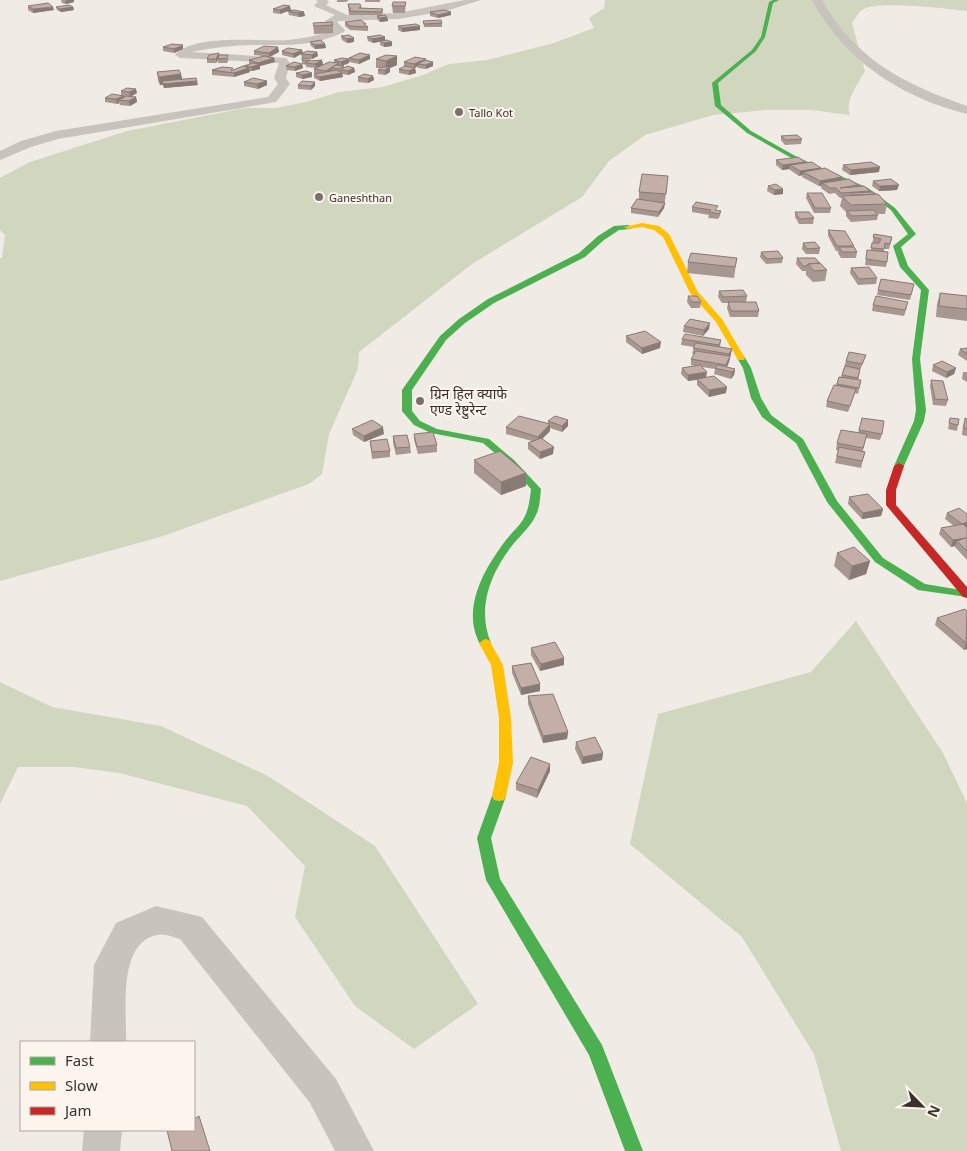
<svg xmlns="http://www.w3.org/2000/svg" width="967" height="1151" font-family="'Noto Sans','Noto Sans Devanagari',sans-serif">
<rect width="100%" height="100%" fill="#f0ebe5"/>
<!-- green -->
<path fill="#d1d6bf" d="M605,0H967V11C946,9 877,0 862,10C858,13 855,19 852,23L865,71C859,83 844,101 850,115L811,110H767L713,115L645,135L609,161L582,197L472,264L359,352L358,369L329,434L322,474L309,484L160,537L0,581V258H2L5,235L0,230V178L30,162L127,131L245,108H276L306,102L339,92L383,87L423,75L449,64L487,60L554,43L594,28L589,18L604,8Z
M856,621L943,753L967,803V1151H841L814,1054L742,937L630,844L658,714L811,672Z
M0,682L52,707L161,726L268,776L375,846L478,1004L414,1049L355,1006L295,917L305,866L247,806L119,773L74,767H18L0,804Z"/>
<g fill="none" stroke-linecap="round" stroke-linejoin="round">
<!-- street -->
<path fill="#c9c3be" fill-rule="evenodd" d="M316,0H327L329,2L326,5L347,15L398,13L465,0H481L446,11L398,19L339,21L337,22L345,30L344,32C313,47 286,45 253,45C233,45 212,48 192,52L286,58L290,63L286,78L290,84L276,102L58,139L31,147L0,160V151L21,141L56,131L268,97L278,84L274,78L279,63L180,58L175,55C194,33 261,42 288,40C304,38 319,36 333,29L325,21L335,15L316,7L314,5L318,2Z
M812,0H822C856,60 904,84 967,106V114C900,97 845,61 812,0Z
M156,906L202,917L336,1079L374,1151H335L310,1103L180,939C174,937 163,933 157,935C117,943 127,1011 126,1042H90L94,965L116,923Z
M84,1130H122L120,1151H82Z"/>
<!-- fast -->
<path fill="#4caf50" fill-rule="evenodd" d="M773,0H779L773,3L765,37L756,51L718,83L721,105L751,131L799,158L868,188L895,208L916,234L901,247L908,266L929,290L920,359L926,410L924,421L903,468H895L894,466L914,421L916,410L912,359L921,290L900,267L893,246L908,234L891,210L864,190L795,160L747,133L715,106L712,83L752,50L761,37L769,2Z
M628,225L632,227L631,229L619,230L604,240L585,257L494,303L465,323L446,340L412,390V411L420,421L437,429L489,439L514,460L541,489C540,498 540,507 536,515C531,526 522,534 514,543C491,572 476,607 491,643L489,646H481C460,610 484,569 506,540C512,532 521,525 525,516C529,508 530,498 531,489L508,464L483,443L431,433L414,425L402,411V390L440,336L459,319L488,299L579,253L598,236L614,226Z
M741,355L744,356L751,368L761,398L771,415L803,439L837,501L883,558L925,584L967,591V597L918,590L875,562L827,502L796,443L762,417L751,398L743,368L737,358Z
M499,791L504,792L506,796L491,838L500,879L602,1045L643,1151H625L589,1055L486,880L477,838L492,796L494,792Z"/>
<!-- slow -->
<path fill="#ffc107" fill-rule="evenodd" d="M642,223L659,226L669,234L698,292L722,319L745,358L744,360H738L716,322L690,293L663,237L654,230L642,227L628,229L624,227Z
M485,639L489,640L503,665L511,718L513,763L506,796L504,800L499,801L494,800L492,796L499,763V718L491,665L479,643Z"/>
<!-- jam -->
<path fill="#c62828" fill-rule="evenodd" d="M899,463L904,466L896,490V505L967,587V598L963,597L886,505V490L894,466Z"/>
</g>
<!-- wall -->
<path fill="#a89690" d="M61,0H74V2L66,4L62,3Z
M337,0H349L346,2H337Z
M365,0H380V2H365Z
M406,2L405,13H393L392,6Z
M348,4L362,8L383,9V13L381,15L387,17L388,21L380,22L377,19V16L379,15H349Z
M28,6L54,10L33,13L28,10Z
M56,7H73L74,10L61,12L57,10Z
M273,9L291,10L280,14L273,13Z
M294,10L305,16L299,17L289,15L288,11Z
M430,12L451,15L438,18L430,16Z
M423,21L442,23V27H424Z
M345,22L366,26L368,27V31L350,30L345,26Z
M313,23L333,25V33L314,34Z
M398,26L420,30L402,32L398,30Z
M341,36L354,38V42L347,43L342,40Z
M367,37H385V41L392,46L384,47L380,45V41L373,43L368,41Z
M310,42L325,44L326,48L315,49L311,46Z
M163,47L183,49L174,53L163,51Z
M278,47L279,52L270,57L275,62L260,66V69L252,71H250V72L234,77L212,75V70H233L244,67V66L249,64V60L263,56L254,55V51Z
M302,50L303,53L317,52L318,56L312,59L302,58L301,54L294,58L282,55V51Z
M219,56L229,59L227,63H218V60L216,63H207V59Z
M397,56V65L390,68V72L385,75L378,74V70L380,68H376V59Z
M302,58L310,61L322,60L323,65L316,68L306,67V65L302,64L303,68L295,71L287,70L286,66L302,64Z
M349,58L370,59L359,64L349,62V63L342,66L345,68H354L355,72L348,75L342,74L343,77L320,81L314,78V74H316L314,73V69L334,62V60L349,59Z
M426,61L433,66L426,69L418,68V66L415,68L404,66V62Z
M415,68L416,73L409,75L399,73V69Z
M157,72L182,80L198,85L164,88L163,85H160L158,81Z
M296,73H312V77L302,79L296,77Z
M373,76L374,80L368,83L358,82V77Z
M267,81V85L258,89L244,86V82Z
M315,82V86L311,90L298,89V85Z
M121,91L137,93L130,97H136L137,102L130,106L120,105L119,103L117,104L105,102V98L121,96Z
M781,136L802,139L801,144L785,145L781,140Z
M776,160L805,162V163L842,177L841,180L870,191L869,192L887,204L885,214H878V215L877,220L851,222L846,216V212L840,206L842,198H840L835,193L829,194L821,188V186H819L802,177L803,175L799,176L790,170V169L782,170L776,165Z
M843,165L879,172L850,175L842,170Z
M873,181L897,190L879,191L872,186Z
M667,186L664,208L658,217L631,213V208L639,199V192Z
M768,186L783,194L774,195L767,191Z
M807,193L831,208L830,213H814L806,198Z
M692,207L721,211L720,216L718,219L708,218L709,215L692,212Z
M795,212L814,218L813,224H799L795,217Z
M828,230L854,246V247L857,252L856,258H841L838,253V251H836L828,236Z
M874,234L892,237L889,249H884V252L887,262L886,267L865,265L867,250H871Z
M803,243L820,248L819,254H806L802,249Z
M761,252L783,258L782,263L766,264L760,257Z
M737,258L734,278L687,273L688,262Z
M797,258L820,263L827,270L825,281L813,282L806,275V271H802L796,264Z
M851,268L877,278L876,284L858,285L850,273Z
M914,284L910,300L877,295L878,290Z
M719,291L747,296L746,302H737L759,311L758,317H730L727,308L728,303H722L718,297Z
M940,293L967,296V321L936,317L937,304Z
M688,296L701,302L700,308H691L687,302Z
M873,305L907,307L904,316L872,311Z
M684,326L709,329L703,336L683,332Z
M626,336L660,348L642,354L626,342Z
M682,339L721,340L720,347L732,349L729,362L727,367L735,369L734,375L731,379L714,374L715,369L702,367L706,377L726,393L709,397L697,385V380L688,381L681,374L682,368L695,366L691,365V359L694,354H692L694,347L681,345Z
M967,348V361L958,355L960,349Z
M866,355L864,361L860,370L858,380H861L858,394L855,393L848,412L826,407L827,401L836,385L839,377H841L846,361Z
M933,365L956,368L954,374L946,378L932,371Z
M963,372H967V382L962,379Z
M931,380L948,400L946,406L933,405L930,386Z
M862,418L882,434L880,440L866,438L863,451L865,452L861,468L835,463L838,450H836L837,443L858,433Z
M950,418L958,425L957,431L948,429Z
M965,418L967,419V436L962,435L963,425Z
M548,421L568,426L562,432L550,428V431L542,439L553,454L540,459L528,449V443L532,441L506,434V427L548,424Z
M352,429L384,434L364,442L353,435Z
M414,434L437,445V452L418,454L414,440Z
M393,436L410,447L411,453L396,455L393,443Z
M370,441L390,451V457L372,459Z
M474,460L526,473V486L501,495L474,473Z
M849,497L883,509L881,516L862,519L848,504Z
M947,513L967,514V560L955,547V546L951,547L939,534L941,528L954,526L945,519Z
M837,553L870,561L866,574L849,580L834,566Z
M967,611V649L964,650L935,625L937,618Z
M531,648L564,665L540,671L531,655Z
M512,666L540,684V691L521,695L512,673Z
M528,696L568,732L567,739L543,743L528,704Z
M576,742L603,753L602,760L582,764L575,749Z
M550,764V771L537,798L516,790V783Z"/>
<!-- shaded-wall -->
<path fill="#887a75" d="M68,0H74V2L66,4L65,1Z
M290,6L291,10L280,14V10Z
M53,7L54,10L33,13V9Z
M73,7L74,10L61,12L60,9Z
M304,12L305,16L299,17L298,13Z
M451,12V15L438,18V15Z
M387,17L388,21L380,22V18Z
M420,26V30L402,32V28Z
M385,37V41L373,43L372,39Z
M354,38V42L347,43V39Z
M392,42V46L384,47V43Z
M325,44L326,48L315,49V45Z
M183,45V49L174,53V49Z
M278,47L279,52L269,57V53Z
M302,50L303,54H301L294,58L293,54Z
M317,52L318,56L312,59V55Z
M219,53V57L216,63V59Z
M370,55V59L359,64V60Z
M397,56V65L390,68V72L385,75L386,61Z
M274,58L275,62L260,66V69L252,71L251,67L259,65L258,63Z
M349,59V63L341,66V62Z
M426,59V63L418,64V66L415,68L414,64Z
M322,60L323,65L316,68L315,64Z
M433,62V66L426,69V65Z
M339,63V67L331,68V72L327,75L326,71Z
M302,64L303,68L295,71V67Z
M249,68L250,72L234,77V73Z
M354,68L355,72L348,75V71Z
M415,68L416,73L409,75V71Z
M312,73V77L302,79V75Z
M342,73L343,77L320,81L319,77Z
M181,74L183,82L197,81L198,85L164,88L162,81L163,85H160L159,77Z
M373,76L374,80L368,83V79Z
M267,81V85L258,89L257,84Z
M315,82V86L311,90V86Z
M136,89L137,93L130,97L129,92Z
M124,96L125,100H119V103L117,104L116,99Z
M136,97L137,102L130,106L129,101Z
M805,162V167L790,165V169L782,170L783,165Z
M880,167L879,172L850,175L851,170Z
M821,168L820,173L803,172V175L799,176L800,171Z
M842,177L841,182L822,183L821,186H819L820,181Z
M899,185L897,190L879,191L880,186Z
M783,189V194L774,195L775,190Z
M665,203L664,208L658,217L659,212Z
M710,323L709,329L703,336L704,330Z
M661,342L660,348L642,354V348Z
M732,349L729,362L725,371L729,354Z
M956,368L954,374L946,378L947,372Z
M735,369L734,375L731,379L732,372Z
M707,372L706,378L688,381V375Z
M727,387L726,393L709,397V390Z
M568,420V426L562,432V426Z
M550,424V431L538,443V437Z
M383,427L384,434L364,442V436Z
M554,447L553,454L540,459V452Z
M526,473V486L501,495V482Z
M883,509L881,516L862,519L863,513Z
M967,522V528L962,524Z
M966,538L957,541L955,546L951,547L953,540Z
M870,561L866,574L849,580L852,566Z
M966,643H967V649L964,650Z
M564,658V665L540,671L541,664Z
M540,684V691L521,695V688Z
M568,732L567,739L543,743V736Z
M603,753L602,760L582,764L583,757Z
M550,764V771L537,798L538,790Z"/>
<!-- building -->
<path fill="#c3afa7" stroke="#887a75" d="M393,2H406L405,6H392Z
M48,3L53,7L33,9L28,6Z
M348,4H360L361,7L359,8L383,9L381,12L349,11L351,8H349Z
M69,5L73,7L60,9L56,7Z
M284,5L290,6L280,10L273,9Z
M294,10L304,12L298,13L288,11Z
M444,10L451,12L438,15L430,12Z
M385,15L387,17L380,18L377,16Z
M361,20L366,24H364L368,27L350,26L345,22Z
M441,20L442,23L424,24L423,21Z
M332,22L333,25L314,26L313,23Z
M416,24L420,26L402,28L398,26Z
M349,35L354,38L347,39L341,36Z
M380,35L385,37L372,39L367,37Z
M321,40L325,44L315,45L310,42Z
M387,40L392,42L384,43L380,41Z
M172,44L183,45L174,49L163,47Z
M264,46L278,47L269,53L254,51Z
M288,48L302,50L293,54L282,51Z
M307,51L317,52L312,55L301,54Z
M219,53L216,59H207L209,55Z
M360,53L370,55L359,60L349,58Z
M219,55H228L227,58L218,59Z
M386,55L397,56L386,61L376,59Z
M265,56L274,58L258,63L249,60Z
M415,57L426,59L414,64L404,62Z
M302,58L310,59V61L322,60L315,64L305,63L309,61L302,60Z
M342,58L349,59L341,62L334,60Z
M425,60L433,62L426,65L418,64Z
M294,62L302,64L295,67L286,66Z
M329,62L339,63L326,71L314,69Z
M253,63L260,64L251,67L244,66Z
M336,65L344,66L339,69L331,68Z
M243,66L249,68L234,73L212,70L222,67L233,68L231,71Z
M347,66L354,68L348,71L341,70Z
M405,66L415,68L409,71L399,69Z
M382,67H390L385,70H378Z
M179,70L181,74L159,77L157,72Z
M337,70L342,73L319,77L314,74Z
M306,71L312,73L302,75L296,73Z
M364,74L373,76L368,79L358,77Z
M196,78L197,81L163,84L162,81Z
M253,78L267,81L257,84L244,82Z
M302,81L315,82L311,86L298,85Z
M127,88L136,89L129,92L121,91Z
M112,94L124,96L116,99L105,98Z
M126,96L136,97L129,101L119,100Z
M797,135L802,139L786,140L781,136Z
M798,157L805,162L783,165L776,160Z
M812,162L821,168L800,171L790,165Z
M871,162L880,167L851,170L843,165Z
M825,168L842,177L820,181L803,172Z
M642,174L668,176L666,194L639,192Z
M849,179L858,185L840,188L864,186L870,191L841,193L836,188H830L822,183Z
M891,179L899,185L880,186L873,181Z
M776,184L783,189L775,190L768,186Z
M873,192L876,194L853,195L851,193Z
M807,193H822L831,208H815Z
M878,194L887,204L851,205L842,196Z
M637,199L665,203L659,212L631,208Z
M696,202L718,206L715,210L721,211L719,214L709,212L711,210L692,207Z
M873,210L878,215L852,216L847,211Z
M795,212H809L814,218L800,219Z
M828,230L845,231L854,246H837Z
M874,234L892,237L890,244L885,243L884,249L871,248L872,243H879L881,239L873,237Z
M815,242L820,248L807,249L803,243Z
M839,247H854L857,252H842Z
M867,250L888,252L887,262L866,259Z
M778,251L783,258L767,259L761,252Z
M691,253L737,258L735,267L688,262Z
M797,258H815L820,263L808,264L807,266H803Z
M820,263L827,270L814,271L808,264Z
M869,267L877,278L859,279L851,268Z
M881,279L914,284L911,295L878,290Z
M743,290L747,296L723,297L719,291Z
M940,293L967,296V309L939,306Z
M688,296H697L701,302H692Z
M876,296L908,302L905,310L873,305Z
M728,302H756L759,311H731Z
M690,319L710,323L704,330L684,326Z
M645,331L661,342L642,348L626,336Z
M685,334L721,340L719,345L682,339Z
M696,343L732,349L729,354L693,348Z
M967,348V354L960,349Z
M696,351L730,356L726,365L691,359Z
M849,352L866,355L862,364L846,361Z
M942,361L956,368L947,372L933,365Z
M700,365L707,372L688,375L682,368Z
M718,365L735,369L732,372L715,368Z
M845,366L860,369L858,378L842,375Z
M714,376L727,387L709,390L697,379Z
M839,377L861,380L859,388L837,384Z
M931,380L943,381L948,400L935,399Z
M834,385L856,389L850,406L827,401Z
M519,416L550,424L538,437L506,427Z
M555,416L568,420L562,426L548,421Z
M862,418L884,421L882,434L859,430Z
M950,418L959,419L958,425L949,423Z
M965,418L967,419V429L964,428Z
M372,420L383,427L364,436L352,429Z
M841,430L867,434L863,448L837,443Z
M433,432L437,445L417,447L414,434Z
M407,435L410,447L396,448L393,436Z
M541,438L554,447L540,452L528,443Z
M387,439L390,451L372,452L370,441Z
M839,447L865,452L862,461L837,456Z
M500,451L526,473L501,482L474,460Z
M868,494L883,509L863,513L849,497Z
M959,508L967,514V522L962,524L947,513Z
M963,524L967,528V551L957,541L966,538L953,540L941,528Z
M854,547L870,561L852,566L837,553Z
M965,609L967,611L966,643L937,618Z
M555,642L564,658L541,664L531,648Z
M531,663L540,684L521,688L512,666Z
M553,694L568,732L543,736L528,696Z
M595,737L603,753L583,757L576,742Z
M531,757L550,764L538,790L516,783Z
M199,1116L210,1151H172L167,1130H194V1119Z"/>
<!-- markers -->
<g fill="#7a716c" stroke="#fbf5ee" stroke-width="2">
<circle cx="459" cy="112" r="5"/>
<circle cx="319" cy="197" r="5"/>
<circle cx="420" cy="401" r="5"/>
</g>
<g text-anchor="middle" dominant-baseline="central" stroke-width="4" stroke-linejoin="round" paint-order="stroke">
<!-- far-poi labels -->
<g font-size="11" fill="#3b302b" stroke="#fbf5ee" text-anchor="start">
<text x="469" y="112">Tallo Kot</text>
<text x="329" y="197">Ganeshthan</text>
</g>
<!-- poi labels -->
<g font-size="14" fill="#3b302b" stroke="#fbf5ee" text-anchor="start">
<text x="430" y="393">ग्रिन हिल क्याफे<tspan x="430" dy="16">एण्ड रेष्टुरेन्ट</tspan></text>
</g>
</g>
<!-- legend -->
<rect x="20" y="1041" width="175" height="90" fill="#fbf5ee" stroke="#aea6a0"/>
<rect x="30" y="1057" width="25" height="8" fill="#4caf50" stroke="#aea6a0"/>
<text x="65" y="1066" font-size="15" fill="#3b302b">Fast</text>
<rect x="30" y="1082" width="25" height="8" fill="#ffc107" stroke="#aea6a0"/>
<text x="65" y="1091" font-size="15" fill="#3b302b">Slow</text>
<rect x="30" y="1107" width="25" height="8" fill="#c62828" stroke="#aea6a0"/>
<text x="65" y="1116" font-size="15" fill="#3b302b">Jam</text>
<!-- north arrow -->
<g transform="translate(922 1106) rotate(114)" stroke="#fbf5ee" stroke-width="4" paint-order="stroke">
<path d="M0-4L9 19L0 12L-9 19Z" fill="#3b302b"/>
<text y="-8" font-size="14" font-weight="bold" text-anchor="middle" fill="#3b302b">N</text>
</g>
</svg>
